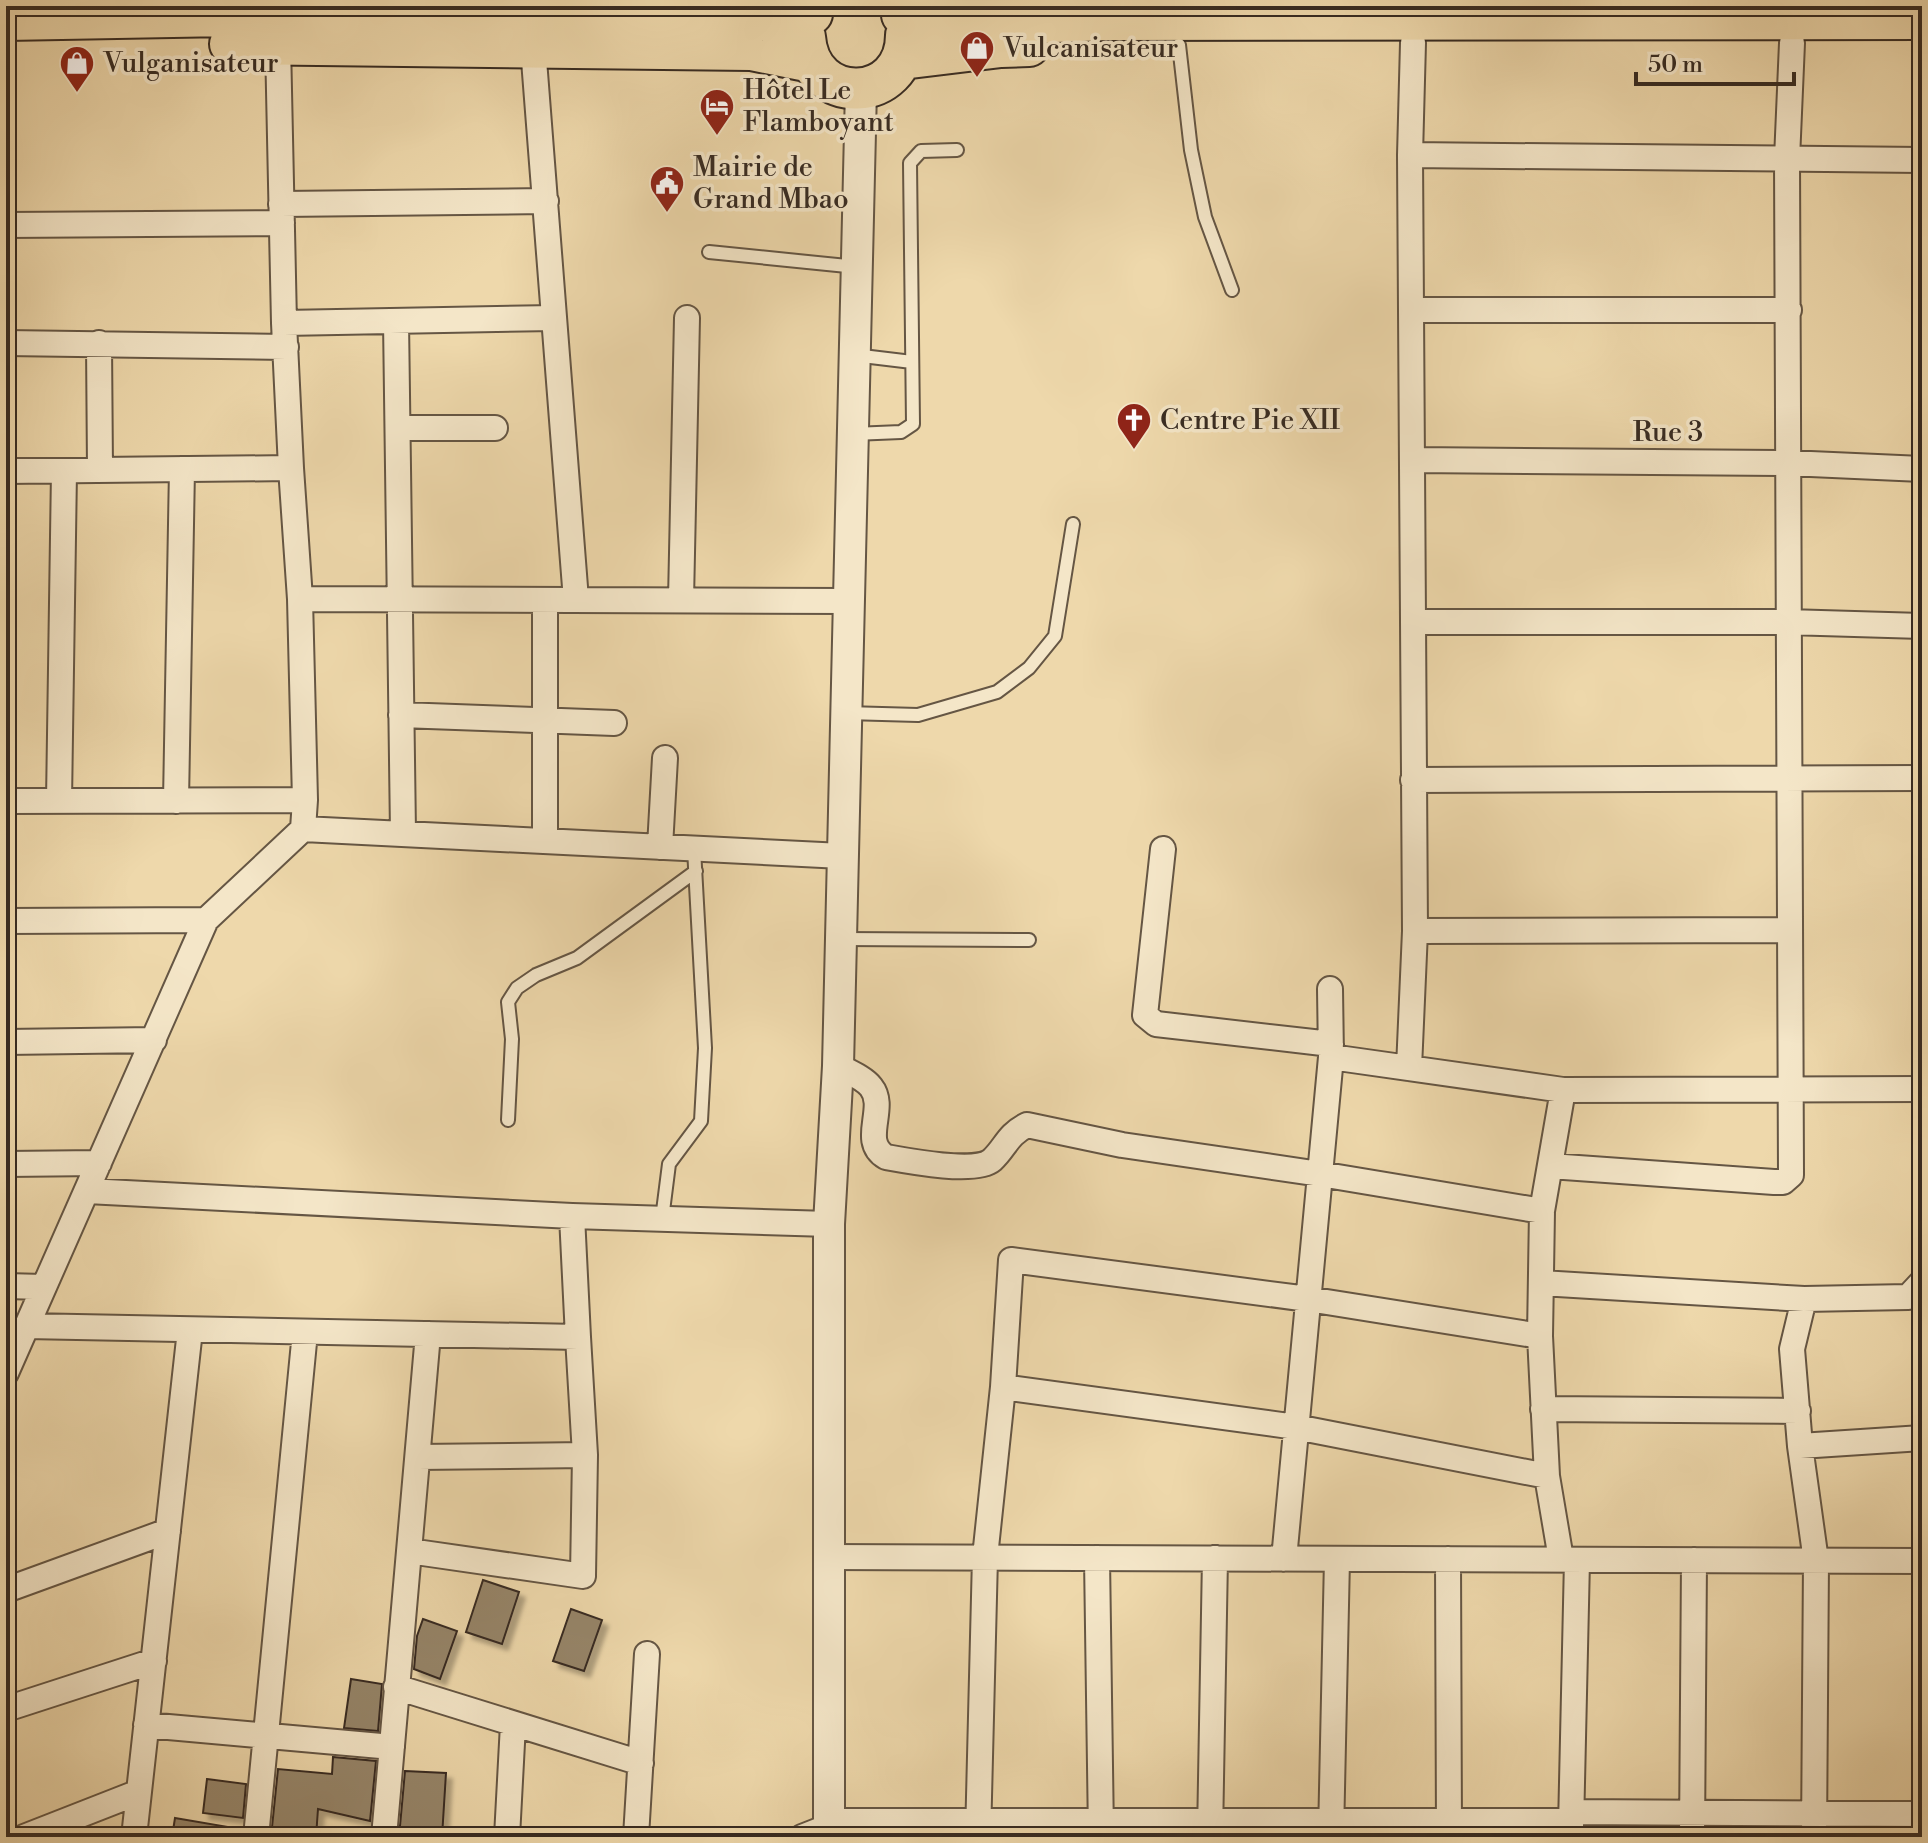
<svg xmlns="http://www.w3.org/2000/svg" width="1928" height="1843" font-family="'Libre Bodoni',serif">
<defs>
<filter id="shadow"><feDropShadow dx="6" dy="6" stdDeviation="2" flood-color="#0004"/></filter>
</defs>
<rect width="100%" height="100%" fill="#eed8ab"/>
<filter id="stains"><feTurbulence type="fractalNoise" baseFrequency=".0025" numOctaves="4"/><feColorMatrix values="0 0 0 0 .2 0 0 0 0 .09 0 0 0 0 .02 0 0 0 .5 -.17"/></filter>
<radialGradient id="worn" r=".72"><stop offset=".6" stop-color="#630" stop-opacity="0"/><stop offset="1" stop-color="#630" stop-opacity=".3"/></radialGradient>
<!-- building -->
<path fill="#968569" stroke="#372b22" stroke-width="2" filter="url(#shadow)" d="M483,1580L519,1592L502,1644L466,1632Z
M571,1609L602,1620L584,1671L553,1661Z
M423,1619L457,1631L440,1679L414,1669L417,1636Z
M351,1679L382,1684L378,1731L344,1728Z
M333,1757L376,1761L370,1821L318,1809L316,1837H271L278,1769L332,1774Z
M405,1771L446,1773L442,1837H399Z
M207,1779L246,1784L243,1818L203,1813Z
M175,1818L234,1828L233,1837H172Z"/>
<g fill="none" stroke-linecap="round" stroke-linejoin="round">
<!-- service casing -->
<g stroke="#655644" stroke-width="16">
<path id="service" d="M1179,45L1191,150L1205,217L1232,290
M709,252L857,267
M854,355L912,362
M853,434L901,432L913,424L910,163L921,151L957,150
M846,713L918,715L997,692L1029,668L1055,636L1073,524
M840,939L1029,940
M508,1120L512,1039L508,1002L517,988L536,975L577,958L696,871
M662,1219L669,1164L701,1121L705,1048L694,849"/>
</g>
<!-- minor casing -->
<g stroke="#655644" stroke-width="28">
<path id="minor" d="M1413,43L1410,155L1922,160
M533,47L576,600
M281,204L546,201
M6,225L282,223
M1412,310H1789
M396,321L403,833
M284,323L554,318
M6,343L286,347
M99,343L100,470
M398,428H495
M1413,460L1788,463L1922,469
M6,471L291,468
M300,599L849,601
M681,600L687,318
M1413,622H1787L1922,626
M401,715L614,723
M1413,780L1922,778
M6,801L305,800
M59,801L64,471
M176,801L182,469
M303,829L842,856
M545,841V600
M660,847L665,758
M1163,849L1145,1015L1156,1024L1331,1044
M6,921L206,920
M1415,931L1789,930
M6,1042L154,1040
M1331,1057L1563,1090L1922,1089
M838,1066C849,1072 864,1078 871,1087C888,1108 859,1141 886,1157C908,1161 976,1174 992,1160C1006,1147 1007,1135 1027,1125L1122,1145L1320,1174L1542,1211
M1409,1068L1415,931L1410,155
M6,1164L99,1163
M1550,1166L1774,1182H1783L1791,1175L1787,159L1792,43
M87,1191L572,1216L829,1224
M1541,1283L1804,1299
M6,1286L43,1287
M26,1326L578,1337L572,1216
M6,1373L206,920L303,829L305,800L300,599L291,468L284,323L278,44
M1003,1387L1296,1427L1547,1476
M1543,1409L1798,1411
M1800,1446L1922,1438
M418,1457L585,1455
M409,1551L583,1576L585,1455L578,1337
M827,1557L1922,1561
M1097,1558L1101,1835
M1284,1559L1331,1057L1330,989
M1448,1559L1449,1835
M1561,1559L1547,1476L1540,1336L1542,1211L1563,1090
M6,1590L168,1531
M396,1687L641,1763
M6,1709L154,1661
M146,1725L392,1747
M1571,1812L1922,1814
M829,1821H1571
M1571,1827L1577,1560
M1210,1835L1215,1558
M1331,1835L1337,1559
M24,1837L139,1792
M134,1837L190,1330
M256,1837L305,1332
M384,1837L428,1334
M507,1837L513,1724
M636,1837L647,1654
M802,1837L830,1826
M978,1837L985,1557L1003,1387L1011,1260L1308,1299L1540,1336
M1692,1837L1694,1560
M1814,1837L1816,1561L1800,1446L1792,1349L1804,1299L1908,1297L1922,1282"/>
</g>
<!-- tertiary casing -->
<g stroke="#655644" stroke-width="34">
<path id="tertiary" d="M829,1837V1224L838,1066L861,89"/>
</g>
<!-- trunk casing -->
<g stroke="#372b22" stroke-width="44">
<path id="trunk" d="M902,15L1005,24L1107,20L1922,19
M6,20L345,14L755,21L812,14
M805,37C810,108 906,104 906,35
M230,44L751,50L811,62
M902,59L1001,47L1029,46"/>
</g>
<!-- service -->
<use href="#service" stroke="#f4e6c8" stroke-width="12"/>
<!-- minor -->
<use href="#minor" stroke="#f4e6c8" stroke-width="24"/>
<!-- tertiary -->
<use href="#tertiary" stroke="#f4e6c8" stroke-width="30"/>
<!-- trunk -->
<use href="#trunk" stroke="#eed8ab" stroke-width="40"/>
</g>
<!-- icons -->
<defs>
<g id="shop-pin" transform="scale(1.8)"><path d="M0 17L-7.5 6A9.5 9.5 0 1 1 7.5 6Z" fill="#8f2418" stroke="#f4e6c8"/><path d="M-5-2.5h2.3a2.7 3.5 0 0 1 5.4 0H5L5.5 6h-11ZM-1.5-2.5h3a1.5 2.3 0 0 0-3 0Z" fill="#fff"/></g>
<g id="hotel-pin" transform="scale(1.8)"><path d="M0 17L-7.5 6A9.5 9.5 0 1 1 7.5 6Z" fill="#8f2418" stroke="#f4e6c8"/><path d="M-6-4.5h1.5V1H6V5H4.5V3h-9V5H-6ZM-4 0a1.8 1.8 0 1 1 3.6 0ZM.5 0V-2.5h3Q6-2.5 6 0Z" fill="#fff"/></g>
<g id="civic-pin" transform="scale(1.8)"><path d="M0 17L-7.5 6A9.5 9.5 0 1 1 7.5 6Z" fill="#8f2418" stroke="#f4e6c8"/><path d="M-.6-6.5H3V-4.5H.6V-3L4-1V1h2V6H-6V1h2V-1L-.6-3ZM-1.2 2.5V6h2.4V2.5Z" fill="#fff"/></g>
<g id="church-pin" transform="scale(1.8)"><path d="M0 17L-7.5 6A9.5 9.5 0 1 1 7.5 6Z" fill="#8f2418" stroke="#f4e6c8"/><path d="M-1.2-6h2.4v3.5h3.3v2.4h-3.3V6h-2.4V-.1h-3.3v-2.4h3.3Z" fill="#fff"/></g>
</defs>
<g fill-rule="evenodd">
<use href="#shop-pin" x="977" y="48"/>
<use href="#shop-pin" x="77" y="63"/>
<use href="#hotel-pin" x="717" y="106"/>
<use href="#civic-pin" x="667" y="183"/>
<use href="#church-pin" x="1134" y="420"/>
</g>
<g text-anchor="middle" dominant-baseline="central" stroke-width="7" stroke-linejoin="round" paint-order="stroke">
<!-- poi labels -->
<g font-size="28" fill="#372b22" stroke="#f4e6c8" text-anchor="start">
<text x="1003" y="48">Vulcanisateur</text>
<text x="103" y="63">Vulganisateur</text>
<text x="743" y="90">Hôtel Le<tspan x="743" dy="32">Flamboyant</tspan></text>
<text x="693" y="167">Mairie de<tspan x="693" dy="32">Grand Mbao</tspan></text>
<text x="1160" y="420">Centre Pie XII</text>
</g>
<!-- street labels -->
<g font-size="28" fill="#372b22" stroke="#f4e6c8">
<text x="1668" y="432">Rue 3</text>
</g>
</g>
<!-- margin -->
<rect width="1928" height="1843" fill="none" stroke="#eed8ab" stroke-width="32"/>
<rect x="8" y="8" width="1912" height="1827" fill="none" stroke="#372b22" stroke-width="4"/>
<rect x="16" y="16" width="1896" height="1811" fill="none" stroke="#372b22" stroke-width="2"/>
<!-- scale -->
<path d="M1636 72v12h158v-12" fill="none" stroke="#372b22" stroke-width="4"/>
<text x="1648" y="72" font-size="24" fill="#372b22" stroke="#f4e6c8" stroke-width="6" paint-order="stroke">50 m</text>
<rect width="100%" height="100%" filter="url(#stains)"/>
<rect width="100%" height="100%" fill="url(#worn)"/>
</svg>
